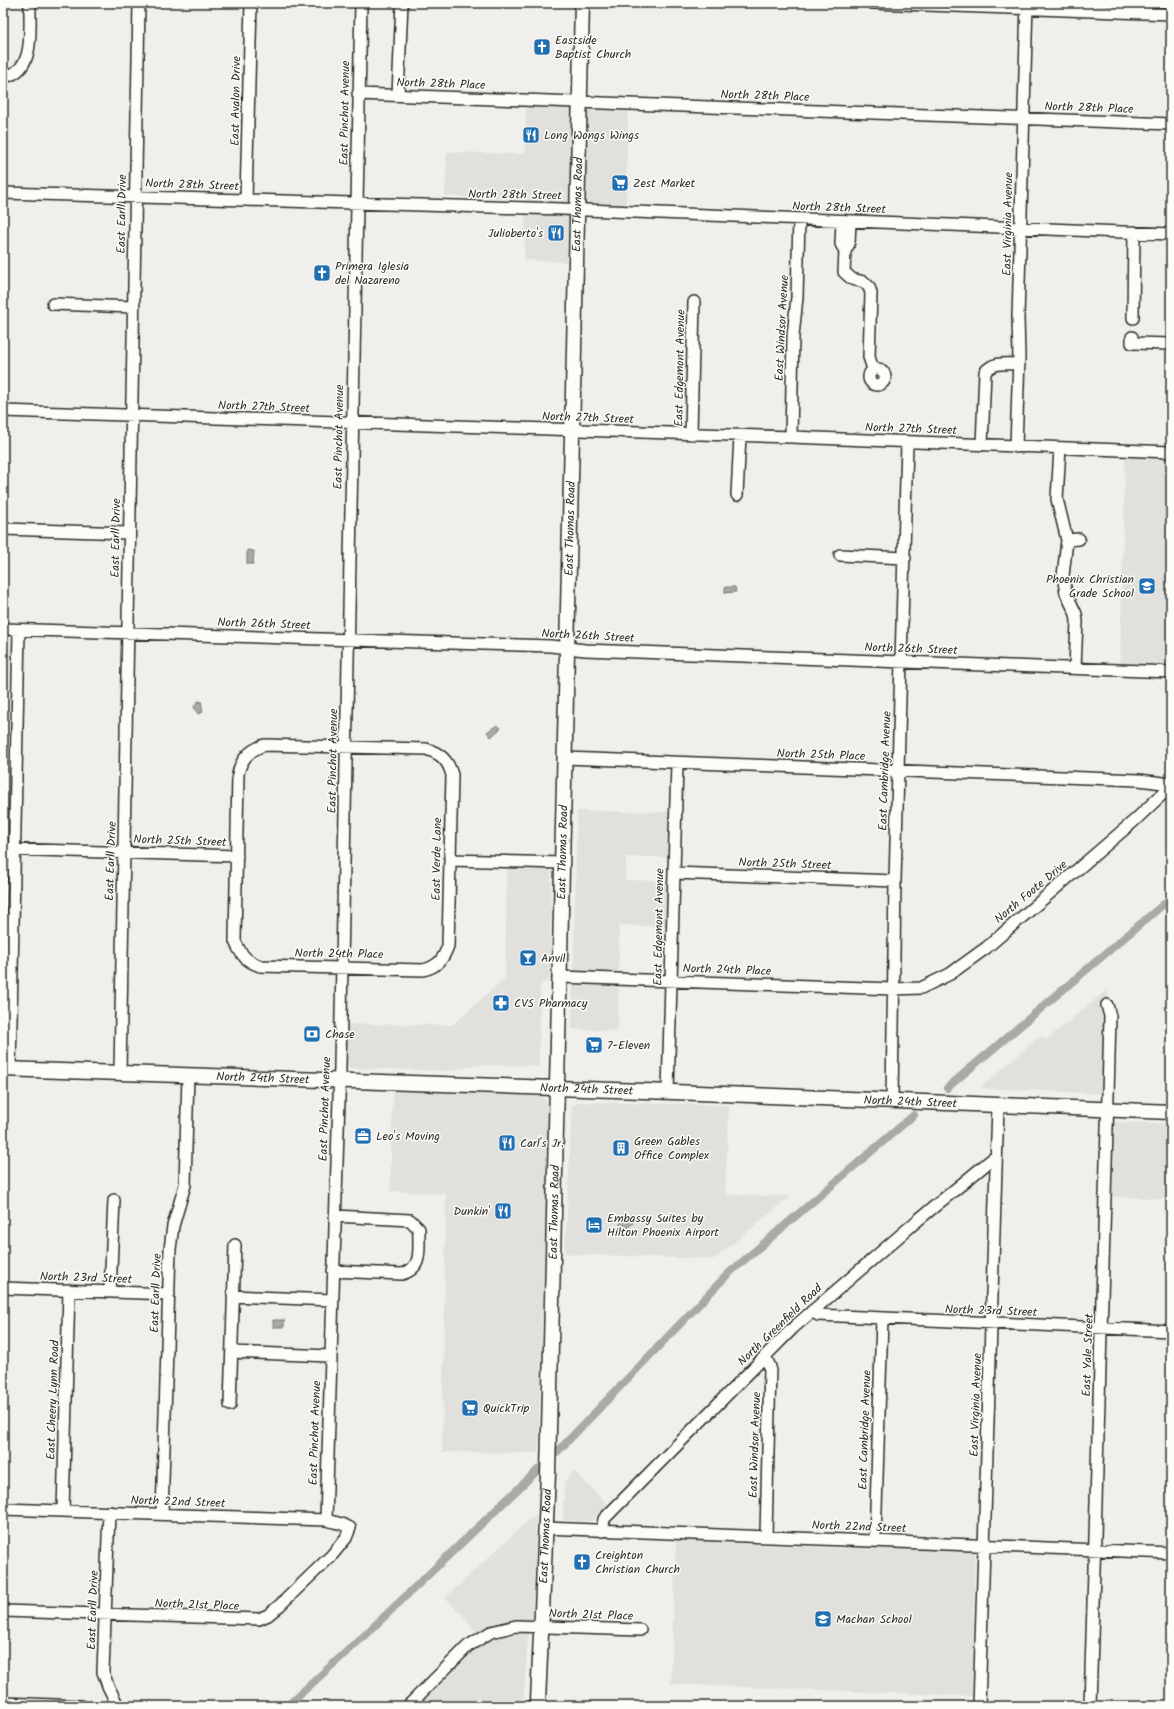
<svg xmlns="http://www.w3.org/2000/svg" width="1174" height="1709" font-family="Kalam,sans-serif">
<rect width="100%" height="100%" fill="#f0efeb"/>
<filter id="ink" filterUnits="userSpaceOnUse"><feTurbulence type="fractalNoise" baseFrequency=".025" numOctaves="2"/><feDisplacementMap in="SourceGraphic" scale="8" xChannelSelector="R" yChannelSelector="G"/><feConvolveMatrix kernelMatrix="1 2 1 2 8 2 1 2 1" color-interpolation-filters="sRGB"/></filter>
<g filter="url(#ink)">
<!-- built -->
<path fill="#e1e0dc" d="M526,105L628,108L626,207L569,206L567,262L524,260L526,199L445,196L447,152L525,154Z
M1125,456L1171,458V667L1120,665Z
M577,811L669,812L668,857H626L625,880L668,881L667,927L619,925L618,1031L572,1029Z
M507,870H546L551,872L550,979L540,985L539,1066L482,1065L447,1071L350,1068L345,1064V1024L452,1025L505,978Z
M1108,989L1106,1094L980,1088L1040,1036L1047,1039Z
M393,1091L541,1096L549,1104L538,1453L442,1452L446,1194L390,1191Z
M578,1102L729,1105L725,1195L791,1196L714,1259L565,1254L572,1107Z
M1113,1122L1171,1124V1199L1112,1197Z
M574,1471L608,1505L591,1521H568L563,1519L564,1482Z
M532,1517H536L533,1620L528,1638L523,1706H415L452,1669L476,1647L485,1643L465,1618L445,1598Z
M676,1539L709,1540L719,1543L842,1548L852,1545L973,1551L975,1554L972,1696L671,1684Z"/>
<!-- water -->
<path fill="#aaa9a7" stroke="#777775" d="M247,550L254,551L253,564H247Z
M725,587H735L736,592L725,593Z
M201,701L203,712L198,714L194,707L197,702Z
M497,725L501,728L491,737L487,732Z
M631,1214L634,1216L633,1223L627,1228H621L620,1223Z
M273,1320H284V1327H273Z"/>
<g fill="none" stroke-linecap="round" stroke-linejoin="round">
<!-- canal -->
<path stroke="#aaa9a7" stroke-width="8" d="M947,1088L1171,898
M287,1706L365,1635L561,1448L728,1274L914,1115"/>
<!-- minor casing -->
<g stroke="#2b2b2b" stroke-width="14">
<path id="minor" d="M872,3L1171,14
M3,77C37,72 29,27 30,3
M358,94L1171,124
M398,95L402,3
M3,193L562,209L1171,234
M246,200L251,3
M842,221L841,244L845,251
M850,221L849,244L845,251L844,272L852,279L864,282L869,287L871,293L869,357L873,369
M53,304L133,307
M1133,318L1134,232
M1132,337V343L1171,344
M869 377a8 8 0 1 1 16 0a8 8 0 1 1-16 0Z
M3,411L791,437L1171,452
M691,434L694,302
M791,437L793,336L797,297L799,219
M982,445L985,372C994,361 1006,364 1019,364
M1016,447L1019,357L1018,318L1027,3
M1060,448L1057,499L1067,540L1063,576L1066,593L1076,614L1077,621L1075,668
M737,495L740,436
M3,529L129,533
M1067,540L1079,539
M840,555L905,558
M3,629L551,646L585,650L1171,672
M264,745L426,749C440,753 448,760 452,775L448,946C443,960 437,967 423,970L260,966C246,961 241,955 235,941L238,774C241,759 249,751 264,745Z
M565,758L1139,780L1171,784
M3,849L237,856
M450,860L563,863
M674,873L895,881
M560,977L893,989L921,988L950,974L986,948L1134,821L1171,786
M10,1069L19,630
M120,1073L139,3
M668,1092L677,763
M892,1101L895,881L907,442
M333,1271L402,1274C424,1268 418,1248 419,1229L410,1220L335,1216
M3,1288L169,1294
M110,1292L114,1200
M233,1296L332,1300
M812,1311L818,1315L1171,1331
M232,1352L330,1356
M765,1356L770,1367L766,1536
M230,1405L235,1245
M3,1509L326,1520L342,1524L350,1528L346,1538L332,1555L279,1606L268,1615L259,1619L3,1611
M63,1511L69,1290
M109,1512L103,1672L108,1686L118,1706
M162,1514L170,1249L173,1226L185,1185L188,1075
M326,1520L340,1066L361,3
M545,1528L1171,1553
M602,1531L604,1519L794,1327L918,1220L996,1156
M875,1541L882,1319
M3,1703L81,1706
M408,1706L468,1646L491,1632L516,1626L640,1630
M979,1706L998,1105
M1090,1706L1108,1095L1110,1016L1107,1005"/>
</g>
<!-- major casing -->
<g stroke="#2b2b2b" stroke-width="17">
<g id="major">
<path id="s1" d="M3,1069L673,1092L1171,1112"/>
<path id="s2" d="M535,1706L538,1702L548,1474L582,3"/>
</g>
</g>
<!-- minor -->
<use href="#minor" stroke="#fdfcf7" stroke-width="11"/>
<!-- major -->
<use href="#major" stroke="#fdfcf7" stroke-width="14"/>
</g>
</g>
<!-- icons -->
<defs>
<g id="church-square" transform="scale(0.9)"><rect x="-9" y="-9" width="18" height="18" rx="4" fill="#1f6fb2" stroke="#fdfcf7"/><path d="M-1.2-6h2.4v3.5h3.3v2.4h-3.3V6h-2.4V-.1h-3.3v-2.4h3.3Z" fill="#fff"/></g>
<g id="restaurant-square" transform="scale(0.9)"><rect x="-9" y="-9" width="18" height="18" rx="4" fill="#1f6fb2" stroke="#fdfcf7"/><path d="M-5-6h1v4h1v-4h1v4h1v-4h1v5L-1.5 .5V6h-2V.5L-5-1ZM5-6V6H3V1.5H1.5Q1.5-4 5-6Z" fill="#fff"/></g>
<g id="supermarket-square" transform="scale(0.9)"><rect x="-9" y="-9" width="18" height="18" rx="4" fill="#1f6fb2" stroke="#fdfcf7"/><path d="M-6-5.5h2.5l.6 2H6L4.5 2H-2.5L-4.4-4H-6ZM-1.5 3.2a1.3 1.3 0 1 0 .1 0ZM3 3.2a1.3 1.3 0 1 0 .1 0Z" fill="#fff"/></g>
<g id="school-square" transform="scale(0.9)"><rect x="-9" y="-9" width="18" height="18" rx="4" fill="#1f6fb2" stroke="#fdfcf7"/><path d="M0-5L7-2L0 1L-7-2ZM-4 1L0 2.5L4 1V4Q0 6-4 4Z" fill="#fff"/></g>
<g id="bar-square" transform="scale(0.9)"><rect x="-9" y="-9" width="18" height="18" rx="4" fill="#1f6fb2" stroke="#fdfcf7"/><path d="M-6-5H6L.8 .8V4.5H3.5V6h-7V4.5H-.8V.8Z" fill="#fff"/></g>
<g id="pharmacy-square" transform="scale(0.9)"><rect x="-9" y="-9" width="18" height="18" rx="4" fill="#1f6fb2" stroke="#fdfcf7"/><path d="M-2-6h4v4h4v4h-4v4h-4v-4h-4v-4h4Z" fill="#fff"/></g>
<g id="bank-square" transform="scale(0.9)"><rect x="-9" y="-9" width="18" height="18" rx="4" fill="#1f6fb2" stroke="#fdfcf7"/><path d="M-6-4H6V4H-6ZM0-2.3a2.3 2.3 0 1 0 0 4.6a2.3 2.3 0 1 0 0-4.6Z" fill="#fff"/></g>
<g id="office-square" transform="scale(0.9)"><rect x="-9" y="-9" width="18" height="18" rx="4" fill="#1f6fb2" stroke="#fdfcf7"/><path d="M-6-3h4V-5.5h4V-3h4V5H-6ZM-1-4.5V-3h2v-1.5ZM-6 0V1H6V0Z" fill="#fff"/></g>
<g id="building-square" transform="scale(0.9)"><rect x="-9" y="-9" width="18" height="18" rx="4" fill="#1f6fb2" stroke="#fdfcf7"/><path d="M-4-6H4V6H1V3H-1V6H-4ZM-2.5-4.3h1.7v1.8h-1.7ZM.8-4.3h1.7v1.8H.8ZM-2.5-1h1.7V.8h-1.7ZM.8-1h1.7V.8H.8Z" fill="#fff"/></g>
<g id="hotel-square" transform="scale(0.9)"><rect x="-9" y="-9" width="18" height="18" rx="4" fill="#1f6fb2" stroke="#fdfcf7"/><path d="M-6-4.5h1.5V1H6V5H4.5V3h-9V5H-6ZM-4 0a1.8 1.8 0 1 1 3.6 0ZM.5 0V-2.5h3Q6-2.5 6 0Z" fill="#fff"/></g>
</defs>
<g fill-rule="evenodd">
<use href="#church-square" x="542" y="47"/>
<use href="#restaurant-square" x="531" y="135"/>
<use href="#supermarket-square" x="620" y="183"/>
<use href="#restaurant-square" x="556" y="233"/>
<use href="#church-square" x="322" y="273"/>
<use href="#school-square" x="1147" y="586"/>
<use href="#bar-square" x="528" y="958"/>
<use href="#pharmacy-square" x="501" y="1003"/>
<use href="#bank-square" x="312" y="1034"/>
<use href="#supermarket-square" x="594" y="1045"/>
<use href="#office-square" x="363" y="1136"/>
<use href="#restaurant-square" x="507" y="1143"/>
<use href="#building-square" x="621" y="1148"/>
<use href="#restaurant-square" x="503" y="1211"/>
<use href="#hotel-square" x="594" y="1225"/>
<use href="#supermarket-square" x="470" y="1408"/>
<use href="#church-square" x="582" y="1562"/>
<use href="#school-square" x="823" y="1619"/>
</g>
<g text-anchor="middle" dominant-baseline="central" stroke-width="3" stroke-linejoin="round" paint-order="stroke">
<!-- poi labels -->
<g font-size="12" fill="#2b2b2b" stroke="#fdfcf7" text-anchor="start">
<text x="555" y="40">Eastside<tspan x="555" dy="14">Baptist Church</tspan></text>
<text x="544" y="135">Long Wongs Wings</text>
<text x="633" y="183">Zest Market</text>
<text x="543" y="233" text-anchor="end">Julioberto's</text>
<text x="335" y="266">Primera Iglesia<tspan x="335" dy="14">del Nazareno</tspan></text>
<text x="1134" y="579" text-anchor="end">Phoenix Christian<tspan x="1134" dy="14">Grade School</tspan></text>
<text x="541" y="958">Anvil</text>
<text x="514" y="1003">CVS Pharmacy</text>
<text x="325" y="1034">Chase</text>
<text x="607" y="1045">7-Eleven</text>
<text x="376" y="1136">Leo's Moving</text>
<text x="634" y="1141">Green Gables<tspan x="634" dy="14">Office Complex</tspan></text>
<text x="520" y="1143">Carl's Jr.</text>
<text x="490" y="1211" text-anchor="end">Dunkin'</text>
<text x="607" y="1218">Embassy Suites by<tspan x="607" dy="14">Hilton Phoenix Airport</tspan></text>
<text x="483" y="1408">QuickTrip</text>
<text x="595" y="1555">Creighton<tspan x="595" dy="14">Christian Church</tspan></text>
<text x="836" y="1619">Machan School</text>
</g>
<!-- street labels -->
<g font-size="12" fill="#2b2b2b" stroke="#fdfcf7">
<text transform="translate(441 84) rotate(2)">North 28th Place</text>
<text transform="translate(765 96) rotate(2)">North 28th Place</text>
<text transform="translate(236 101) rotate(-89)">East Avalon Drive</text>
<text transform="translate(1089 108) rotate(2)">North 28th Place</text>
<text transform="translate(345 113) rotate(-89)">East Pinchot Avenue</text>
<text transform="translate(192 185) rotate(2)">North 28th Street</text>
<text transform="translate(515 195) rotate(1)">North 28th Street</text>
<text stroke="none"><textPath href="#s2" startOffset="1503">East Thomas Road</textPath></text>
<text transform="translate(839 208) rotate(2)">North 28th Street</text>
<text transform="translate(122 214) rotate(-89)">East Earll Drive</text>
<text transform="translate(1008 224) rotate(-89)">East Virginia Avenue</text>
<text transform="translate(782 328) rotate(-87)">East Windsor Avenue</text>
<text transform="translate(680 368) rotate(-89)">East Edgemont Avenue</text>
<text transform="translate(264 407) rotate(2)">North 27th Street</text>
<text transform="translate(588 418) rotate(2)">North 27th Street</text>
<text transform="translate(911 429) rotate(2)">North 27th Street</text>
<text transform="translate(339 437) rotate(-89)">East Pinchot Avenue</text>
<text stroke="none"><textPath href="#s2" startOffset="1179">East Thomas Road</textPath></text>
<text transform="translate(116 538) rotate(-89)">East Earll Drive</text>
<text transform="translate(264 624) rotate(2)">North 26th Street</text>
<text transform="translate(588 636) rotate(3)">North 26th Street</text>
<text transform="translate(911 649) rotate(2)">North 26th Street</text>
<text transform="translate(821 755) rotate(2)">North 25th Place</text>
<text transform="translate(333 761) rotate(-89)">East Pinchot Avenue</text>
<text transform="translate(885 771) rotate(-88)">East Cambridge Avenue</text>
<text transform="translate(180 841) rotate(2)">North 25th Street</text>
<text stroke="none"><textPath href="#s2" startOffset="855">East Thomas Road</textPath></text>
<text transform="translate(437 859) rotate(-89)">East Verde Lane</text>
<text transform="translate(111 861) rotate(-88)">East Earll Drive</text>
<text transform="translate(785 864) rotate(2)">North 25th Street</text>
<text transform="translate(1031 892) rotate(-40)">North Foote Drive</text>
<text transform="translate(659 927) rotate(-89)">East Edgemont Avenue</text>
<text transform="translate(339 954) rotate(1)">North 24th Place</text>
<text transform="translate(727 970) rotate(2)">North 24th Place</text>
<text stroke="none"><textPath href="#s1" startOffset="260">North 24th Street</textPath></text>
<text stroke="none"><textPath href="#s1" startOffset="584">North 24th Street</textPath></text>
<text stroke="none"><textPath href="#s1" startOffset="908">North 24th Street</textPath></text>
<text transform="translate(325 1109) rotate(-88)">East Pinchot Avenue</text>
<text stroke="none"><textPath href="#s2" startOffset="495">East Thomas Road</textPath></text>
<text transform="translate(86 1278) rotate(2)">North 23rd Street</text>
<text transform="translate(156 1293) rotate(-88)">East Earll Drive</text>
<text transform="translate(991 1311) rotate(2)">North 23rd Street</text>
<text transform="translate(780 1325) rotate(-44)">North Greenfield Road</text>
<text transform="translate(1088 1355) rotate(-88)">East Yale Street</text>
<text transform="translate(53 1400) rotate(-88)">East Cheery Lynn Road</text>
<text transform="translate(976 1405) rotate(-88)">East Virginia Avenue</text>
<text transform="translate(865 1430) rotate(-88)">East Cambridge Avenue</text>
<text transform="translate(315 1433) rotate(-88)">East Pinchot Avenue</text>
<text transform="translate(755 1445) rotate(-88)">East Windsor Avenue</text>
<text transform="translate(178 1502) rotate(2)">North 22nd Street</text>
<text transform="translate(859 1527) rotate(2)">North 22nd Street</text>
<text stroke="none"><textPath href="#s2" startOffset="171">East Thomas Road</textPath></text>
<text transform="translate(197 1605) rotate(2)">North 21st Place</text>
<text transform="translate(93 1610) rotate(-88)">East Earll Drive</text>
<text transform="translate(591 1615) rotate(2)">North 21st Place</text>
</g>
</g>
<!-- margin -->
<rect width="1174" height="1709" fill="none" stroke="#fdfcf7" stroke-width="16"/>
<rect x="8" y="8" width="1158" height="1693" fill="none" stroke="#2b2b2b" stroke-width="1.5" filter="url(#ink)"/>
</svg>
